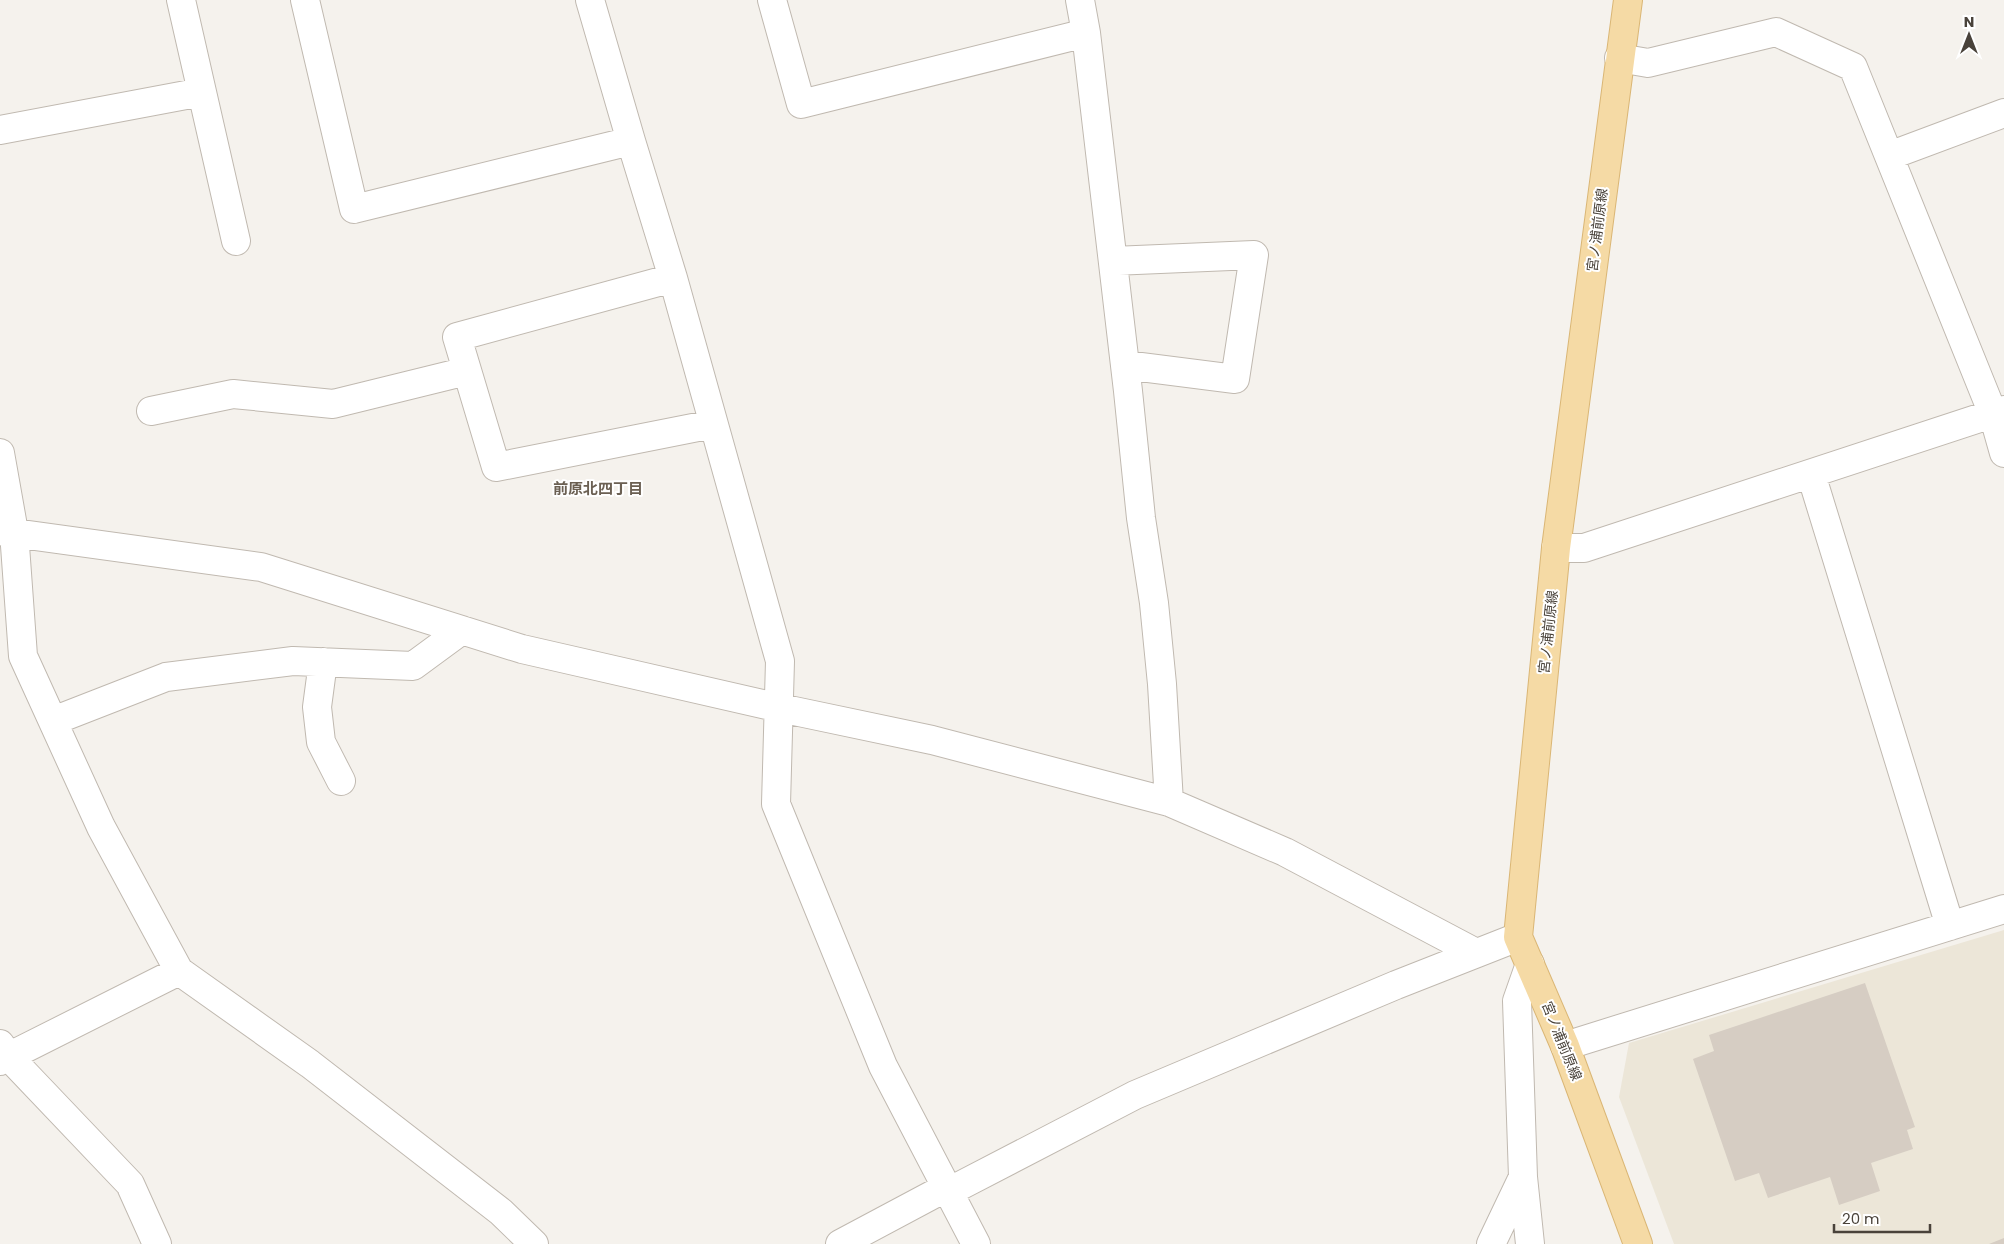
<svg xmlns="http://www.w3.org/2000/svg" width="2004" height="1244" font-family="Poppins,'Noto Sans JP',sans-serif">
<rect width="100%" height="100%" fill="#f5f2ed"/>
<!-- education -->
<path fill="#ece6d8" d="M2004,930V1244H1674L1619,1097L1629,1043Z"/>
<!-- building -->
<path fill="#d6cdc3" d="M1865,983L1915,1127L1907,1130L1913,1149L1871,1163L1880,1191L1839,1205L1830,1177L1768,1198L1759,1173L1735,1181L1693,1059L1714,1051L1709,1035Z
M2004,1238V1244H1989Z"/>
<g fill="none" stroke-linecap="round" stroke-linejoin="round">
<!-- minor casing -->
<g stroke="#c0b9b0" stroke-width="30">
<path id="minor" d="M181,0L236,241
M305,0L354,209L631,141
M590,0L631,141L673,278L780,661L776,804L883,1066L976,1244
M772,0L801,104L1086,33
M1080,0L1086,33L1128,391L1141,518L1154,603L1162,684L1169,802
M1619,58L1648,63L1776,32L1853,67L1993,414L2004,453
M0,130L202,92
M1889,156L2004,113
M1113,261L1254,255L1235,379L1125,365
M673,278L457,337L496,467L713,424
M151,411L233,394L333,404L467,371
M0,453L14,532L23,656L101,827L179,971L310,1064L501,1212L534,1244
M1811,474L1950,926
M0,531L261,567L522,649L780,708L932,740L1169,802L1285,852L1476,953
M1556,548H1584L2004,410
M323,662L317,707L321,742L341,781
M53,721L166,677L293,661L413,666L462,630
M0,1044L9,1057L130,1184L157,1244
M1565,1046L2004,909
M0,1061L179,971
M840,1244L947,1187L952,1190L1135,1095L1396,985L1518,937
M1491,1244L1523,1177
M1530,1244L1523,1177L1517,1001L1530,964"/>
</g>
<!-- major casing -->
<g stroke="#dab675" stroke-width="30">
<path id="major" d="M1628,0L1556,548L1518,937L1565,1046L1638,1244"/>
</g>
<!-- minor -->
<use href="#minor" stroke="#fff" stroke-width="28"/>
<!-- major -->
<use href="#major" stroke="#f5daa5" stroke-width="28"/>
</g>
<g text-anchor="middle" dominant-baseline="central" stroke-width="4" stroke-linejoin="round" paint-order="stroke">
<!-- street labels -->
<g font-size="14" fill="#49423a" stroke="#fff">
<text transform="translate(1597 230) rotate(-83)">宮ノ浦前原線</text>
<text transform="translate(1548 632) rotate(-84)">宮ノ浦前原線</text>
<text transform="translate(1562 1041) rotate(68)">宮ノ浦前原線</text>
</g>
<!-- neighbourhood labels -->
<g font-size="15" font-weight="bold" fill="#6b6053" stroke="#fff">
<text x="598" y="488">前原北四丁目</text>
</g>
</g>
<!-- north arrow -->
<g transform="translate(1969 35)" stroke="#ffffff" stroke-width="4" paint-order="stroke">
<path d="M0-4L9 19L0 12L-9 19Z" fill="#49423a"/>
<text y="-8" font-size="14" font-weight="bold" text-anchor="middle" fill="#49423a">N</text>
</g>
<!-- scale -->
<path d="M1834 1224v8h96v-8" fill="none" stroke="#49423a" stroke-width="2.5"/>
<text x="1842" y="1224" font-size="15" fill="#49423a" stroke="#ffffff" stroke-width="4" paint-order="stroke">20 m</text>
</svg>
